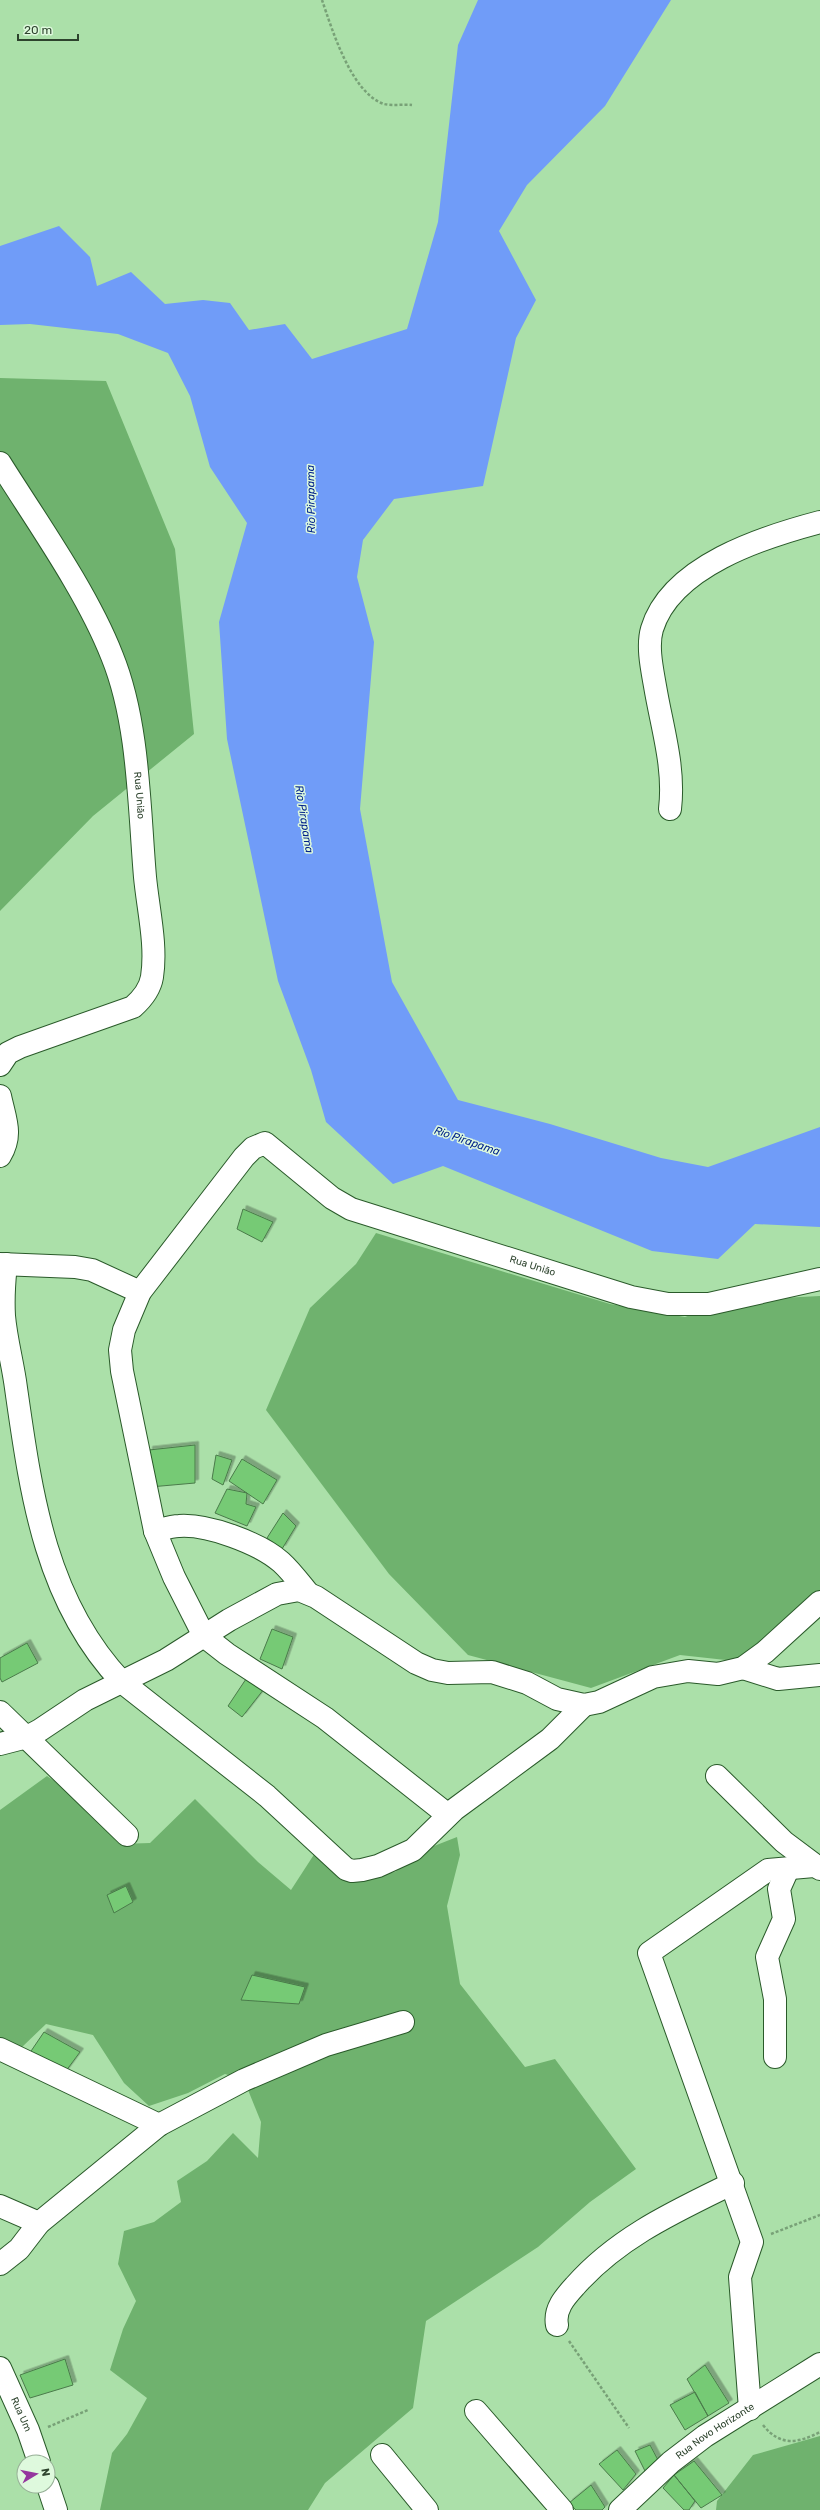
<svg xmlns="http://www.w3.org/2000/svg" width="820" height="2510" font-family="Rubik,sans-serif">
<defs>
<filter id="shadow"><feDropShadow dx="3.5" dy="-3.5" stdDeviation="0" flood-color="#0004"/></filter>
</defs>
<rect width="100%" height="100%" fill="#abe0a9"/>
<!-- green -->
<path fill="#6fb26e" d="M0,378L106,381L175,549L194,734L93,816L0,911Z
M376,1233L610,1304L685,1317L727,1301L820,1296V1592L753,1663L680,1655L591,1688L468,1655L389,1574L266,1410L310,1308L356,1264Z
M47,1776L73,1794L120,1844L150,1843L195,1799L258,1862L291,1890L315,1853L347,1879L395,1872L429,1848L457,1837L460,1855L447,1906L460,1984L525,2067L555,2059L636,2169L590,2202L538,2247L426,2321L413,2408L325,2483L308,2510H100L112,2453L127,2434L147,2398L110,2370L123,2329L136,2301L118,2264L124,2231L154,2222L181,2202L177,2181L207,2161L233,2133L258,2158L261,2122L244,2080L225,2074L188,2093L149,2106L124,2083L93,2035L46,2024L21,2048L0,2038V1810Z
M820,2436V2510H716L717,2501L753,2455Z"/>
<!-- water -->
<path fill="#709cf8" d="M478,0H671L605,106L527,185L499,231L536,300L516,338L483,486L394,499L363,540L357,577L374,642L360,809L392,982L458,1100L550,1124L661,1158L708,1167L820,1127V1227L755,1224L718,1259L652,1251L443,1166L393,1184L326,1122L311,1070L278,981L227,739L219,622L247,523L210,467L190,396L168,353L118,334L30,324L0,325V246L59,226L90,257L97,286L131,272L165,304L203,300L230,303L249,330L285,324L312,359L407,329L438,222L458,45Z"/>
<!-- building -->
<path fill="#76ca75" stroke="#4a7b4a" filter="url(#shadow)" d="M243,1209L273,1222L262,1242L237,1229Z
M195,1445V1483L150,1487L149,1450Z
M216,1455L232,1460L223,1485L212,1479Z
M242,1459L277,1480L263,1504L229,1481Z
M227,1489L247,1493L246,1504L256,1507L247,1526L215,1513Z
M283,1513L296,1526L282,1549L267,1538Z
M272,1629L293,1637L282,1669L260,1659Z
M27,1643L38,1663L2,1682L0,1678V1658Z
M248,1676L264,1689L242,1717L228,1706Z
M126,1886L133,1902L114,1913L107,1895Z
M252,1975L305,1987L299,2004L241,2000Z
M44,2032L80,2052L63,2075L27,2057Z
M65,2359L73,2385L30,2398L20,2375Z
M705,2365L729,2403L708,2416L687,2379Z
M695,2392L708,2416L685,2430L670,2405Z
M650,2445L658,2460L645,2471L635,2451Z
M617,2450L636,2474L623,2490L599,2464Z
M694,2461L722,2495L701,2508L674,2475Z
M674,2475L695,2501L689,2510H684L663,2488Z
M591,2485L605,2507L602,2510H576L569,2503Z"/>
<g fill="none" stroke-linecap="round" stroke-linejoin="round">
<!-- minor casing -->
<g stroke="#2a5a2a" stroke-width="24">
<g id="minor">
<path id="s1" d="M0,463C37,522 87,592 112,656C139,722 139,807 145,877C148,909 157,945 152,977C150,989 142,999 133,1007L20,1047L8,1053L0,1065"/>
<path d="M670,809C675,767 662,728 655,686C652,669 647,646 652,629C671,566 763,537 820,522"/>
<path d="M0,1096C5,1120 13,1134 0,1156"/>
<path d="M0,1264L75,1267L92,1270L140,1292"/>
<path d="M6,1264C4,1282 3,1299 4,1316C6,1340 13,1364 16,1388C31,1493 45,1601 122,1682L267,1796L346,1869L352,1871L362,1870L378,1866L413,1850L455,1809L550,1739L584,1705"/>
<path d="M155,1531C163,1529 171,1526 179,1526C208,1524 259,1543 281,1562C291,1571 299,1582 308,1593"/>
<path d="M743,1668L778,1679L820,1675"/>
<path d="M0,1712L127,1835"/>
<path d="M0,1744L27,1737L40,1730L85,1700L166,1660L229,1620L277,1594L299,1590L316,1597L416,1663L432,1670L448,1673L492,1672L527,1683L557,1699L584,1705L599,1702L653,1677L688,1671L718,1674L743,1668L765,1652L820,1602"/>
<path d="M717,1776L784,1842L820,1869"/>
<path id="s2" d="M448,1815L325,1718L227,1654L204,1636L174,1577L155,1531L122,1371L120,1350L124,1330L140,1292L244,1157L253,1148L265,1143L332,1198L351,1209L631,1297L668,1304H709L820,1279"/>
<path d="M0,2049L159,2125"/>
<path d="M775,2057V1999L767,1957L784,1919L779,1889L788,1869"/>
<path d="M0,2206L39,2223"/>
<path d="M0,2264L19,2249L39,2223L159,2125L244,2080L326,2045L403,2022"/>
<path d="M557,2325C554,2309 565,2297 575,2286C618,2237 676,2211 733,2183"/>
<path d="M750,2409L740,2277L752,2242L649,1953L768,1870L814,1866"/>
<path d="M476,2411L562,2510"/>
<path d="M382,2455L427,2510"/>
</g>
</g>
<!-- tertiary casing -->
<g stroke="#2a5a2a" stroke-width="24">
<g id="tertiary">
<path id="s3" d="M0,2368L28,2430L39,2462"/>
<path d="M48,2486L56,2510"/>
<path id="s4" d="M620,2510L671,2462L705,2436L820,2364"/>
</g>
</g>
<!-- path -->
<path stroke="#78a177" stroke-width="2.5" stroke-dasharray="3 2" stroke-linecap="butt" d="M322,0C332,29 351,93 384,104C392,106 404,104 412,105
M771,2234L820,2215
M569,2341L629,2428
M763,2425C780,2447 799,2443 820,2432
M48,2427L88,2410"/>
<!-- minor -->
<use href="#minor" stroke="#fff" stroke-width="22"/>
<!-- tertiary -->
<use href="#tertiary" stroke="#fff" stroke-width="22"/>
</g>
<g text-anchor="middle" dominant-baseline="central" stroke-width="3" stroke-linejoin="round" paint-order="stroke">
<!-- street labels -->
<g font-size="10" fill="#2d432d" stroke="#def9dd">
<text stroke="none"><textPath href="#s1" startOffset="366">Rua União</textPath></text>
<text stroke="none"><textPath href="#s2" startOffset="1160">Rua União</textPath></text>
<text stroke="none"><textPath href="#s3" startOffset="51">Rua Um</textPath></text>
<text stroke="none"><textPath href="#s4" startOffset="124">Rua Novo Horizonte</textPath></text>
</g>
<!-- water labels -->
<g font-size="11" font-style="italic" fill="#02228a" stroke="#def9dd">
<text transform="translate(311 499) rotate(-91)">Rio Pirapama</text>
<text transform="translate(304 819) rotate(81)">Rio Pirapama</text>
<text transform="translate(467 1141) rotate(19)">Rio Pirapama</text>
</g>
</g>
<!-- north arrow -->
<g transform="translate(36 2474) rotate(80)"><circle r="19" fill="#def9dd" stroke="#97b097"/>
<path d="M0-3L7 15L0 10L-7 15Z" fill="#95369e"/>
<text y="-6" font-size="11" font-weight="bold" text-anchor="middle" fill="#2d432d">N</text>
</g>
<!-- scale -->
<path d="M18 34v6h60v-6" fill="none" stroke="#2d432d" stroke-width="2"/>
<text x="24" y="34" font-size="12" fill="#2d432d" stroke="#def9dd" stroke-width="3" paint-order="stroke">20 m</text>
</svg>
